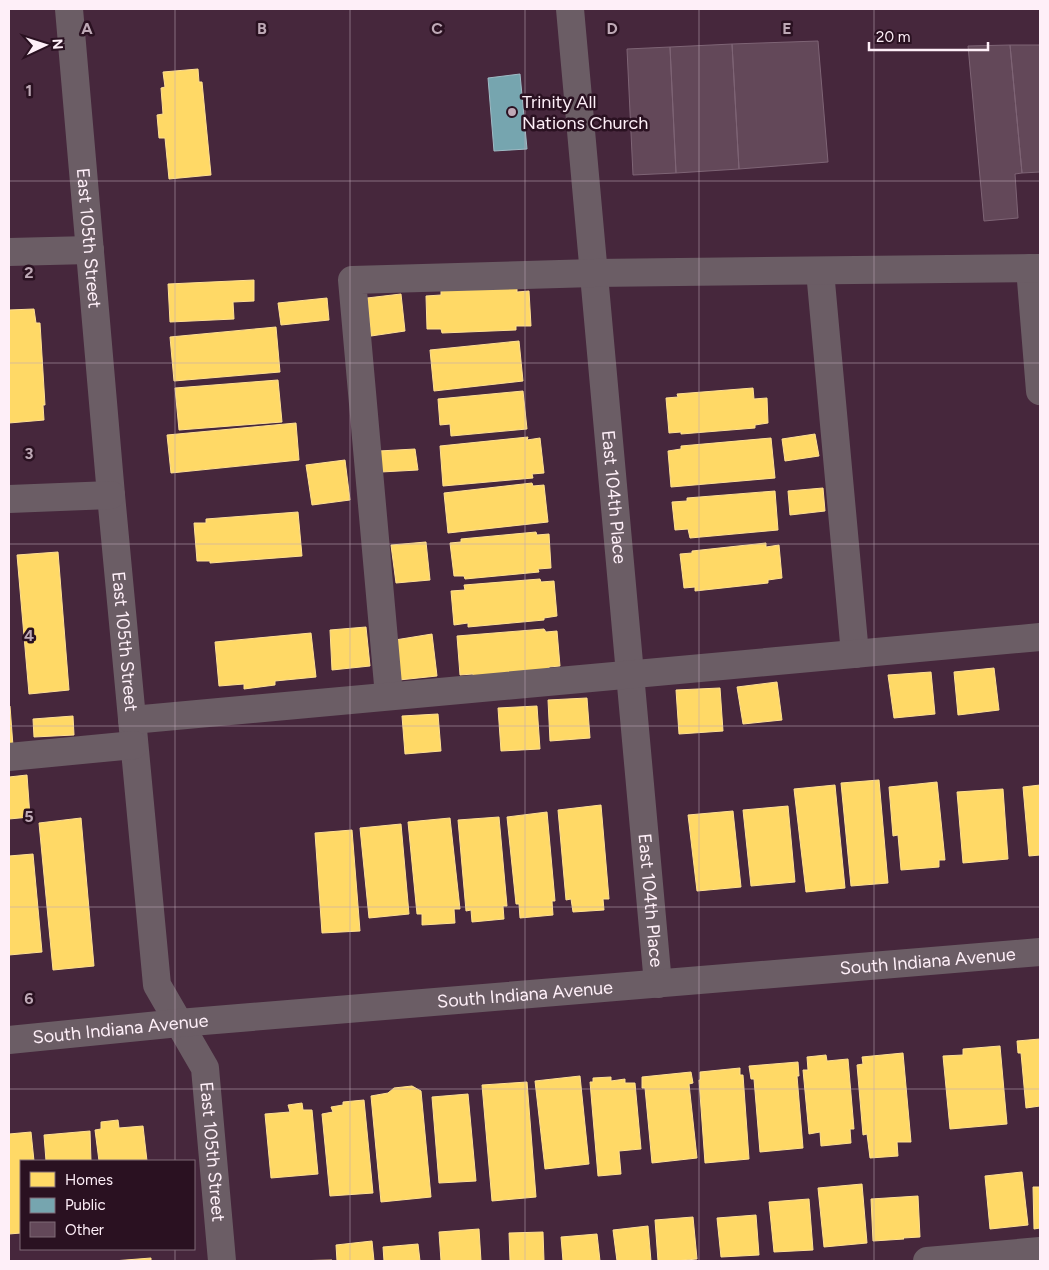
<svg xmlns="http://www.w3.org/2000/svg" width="1049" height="1270" font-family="Figtree,sans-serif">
<rect width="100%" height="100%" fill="#46273c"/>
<!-- homes -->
<path fill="#ffd966" stroke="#ffe092" d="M198,69L199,82H202L211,175L169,179L165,138H159L157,115L163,114L161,88L165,87L163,72Z
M254,280V301L233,302L234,319L170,322L168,284Z
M517,288V292L529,291L531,326H516V330L442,333L441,329H427L426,296L441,295V291Z
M401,294L405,331L371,336L367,298Z
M327,298L329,320L281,325L278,303Z
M34,309L36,323H40L45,405H43L44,420L9,423V310Z
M276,327L280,372L174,381L170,337Z
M519,341L523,381L434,391L430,350Z
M278,380L282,422L179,430L175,388Z
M753,388L754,399L767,398L768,423L755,425V428L681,434V432L669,433L666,398L678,397L677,394Z
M523,391L527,429L451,436L450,424L440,425L438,399Z
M296,423L299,460L171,473L167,435Z
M815,434L819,456L785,461L782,439Z
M528,437L527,440L540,438L544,473L532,474L533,478L443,486L440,446Z
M771,438L775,478L671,487L668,451L681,449V446Z
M415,449L418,470L381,472L379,451Z
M345,460L350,500L312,505L306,465Z
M532,483L533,486L544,485L548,522L448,533L444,493Z
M823,488L825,511L790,515L788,491Z
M775,491L778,530L690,538L688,529L675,530L672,502L687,501V498Z
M298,512L302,556L210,563V561H197L194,523H206V519Z
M536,532L537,535L549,534L551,568L538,569L539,572L465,579L464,576H454L450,543L461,542V539Z
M426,542L430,580L396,583L391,545Z
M766,543V547L779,545L782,578L768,580V583L695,591V587L684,588L680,554L692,553V551Z
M58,552L69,690L29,694L17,555Z
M540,579L541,582L554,581L557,616L544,618V620L468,627V623L454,625L451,591L465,590L464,585Z
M366,627L370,666L332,670L330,630Z
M544,629L546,632L557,631L560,666L549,667V671L473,677V674L460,675L457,636Z
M311,633L316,677L275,681V685L244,689V684L219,686L215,642Z
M432,634L437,676L399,680L395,640Z
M994,668L999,710L958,715L954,672Z
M931,672L935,714L894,718L888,675Z
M777,682L782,720L743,724L737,687Z
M720,688L723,731L679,734L676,690Z
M587,698L590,738L550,741L548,700Z
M9,706H10L13,746H9Z
M537,706L540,749L501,751L498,708Z
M438,714L441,751L405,754L402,716Z
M73,716L74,735L34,737L33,719Z
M27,775L30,817L9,819V777Z
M879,780L888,883L851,886L841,783Z
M937,782L945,860H939V867L901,870L898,835L893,836L889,787Z
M835,785L845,888L806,892L794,789Z
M1040,785V855L1029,856L1023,787Z
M1003,789L1008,859L963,863L957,792Z
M601,805L609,899H603L604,910L573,912L571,899L566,900L558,810Z
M788,806L795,882L751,886L743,810Z
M733,811L741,887L697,891L688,815Z
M547,812L555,901H552L553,915L520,918L519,904H516L507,817Z
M499,817L507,906H503L504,919L472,922L471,910L466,911L458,820Z
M81,818L94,966L53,970L39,823Z
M450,818L460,909H454L455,923L422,925V914H417L408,822Z
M401,824L409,914L369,918L360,828Z
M352,830L360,931L322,933L315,833Z
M33,854L42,952L9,955V856Z
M1040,1039V1106L1026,1108L1021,1053H1018L1017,1041Z
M1000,1046L1007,1124L950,1129L943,1056L963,1055V1049Z
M903,1053L911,1142H897L898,1156L870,1158L867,1134L863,1135L857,1065L863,1064L862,1057Z
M826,1055L827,1061L848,1059L854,1129H850L851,1143L821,1146L820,1132L809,1134L803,1070H808L807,1057Z
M798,1062L799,1076H797L803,1148L760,1152L754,1079H751L749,1066Z
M740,1068V1075H743L749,1159L705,1163L699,1080H700V1072Z
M691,1072L693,1083L689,1084L697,1158L652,1163L645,1088H642V1077Z
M580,1076L589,1164L545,1169L535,1081Z
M611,1077V1081L625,1079V1083H635L641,1149L619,1151L621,1174L598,1176L590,1082H593V1078Z
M527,1082L536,1197L492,1201L482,1085Z
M412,1086L421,1091L431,1197L381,1202L371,1096L388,1093L394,1088Z
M468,1094L476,1181L439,1183L432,1097Z
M364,1100L373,1193L330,1196L322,1114L333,1112L331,1107L343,1105V1102Z
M302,1103L303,1110H312L318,1174L271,1178L265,1114L290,1112L288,1105Z
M118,1120L119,1128L143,1126L147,1161H99L95,1130L101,1129V1122Z
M90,1131L91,1161H46L44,1135Z
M31,1132L34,1161H21V1233L9,1234V1134Z
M1022,1172L1028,1225L990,1229L985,1176Z
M862,1184L867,1243L824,1247L818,1188Z
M1033,1187H1040V1228L1034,1229Z
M918,1196L920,1237L903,1238L904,1239L873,1241L871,1199Z
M809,1199L813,1250L774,1252L769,1202Z
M756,1215L759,1255L721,1257L717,1218Z
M693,1217L697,1259L675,1261H658L655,1220Z
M648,1226L651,1261H617L613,1230Z
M479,1229L481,1261H441L439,1232Z
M543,1232L544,1261H510L509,1233Z
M597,1234L600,1261H563L561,1237Z
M372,1241L374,1261H337L336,1245Z
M418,1244L420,1261H384L383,1247Z
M151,1258V1261H113Z
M332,1260V1261H291Z"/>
<!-- public -->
<path fill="#76a5af" stroke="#9fbbc5" d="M520,74L527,149L494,151L488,78Z"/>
<!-- building -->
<path fill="#634859" stroke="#7e6475" d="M818,41L828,162L739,169L732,44Z
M732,44L739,169L676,173L670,47Z
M1010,45H1040V172L1022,173Z
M1010,45L1022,173L1015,174L1018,218L984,221L968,46Z
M670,47L676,173L633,175L627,49Z"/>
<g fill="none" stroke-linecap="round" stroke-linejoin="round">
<!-- minor -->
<g stroke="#6b5d65" stroke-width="28">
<path id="s1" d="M69,9L111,495L157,985L205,1068L222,1261"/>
<path id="s2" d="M570,9L658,984"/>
<path d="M9,252L90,250"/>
<path d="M1030,268L1040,391"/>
<path d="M820,271L855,654"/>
<path d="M9,499L111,495"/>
<path d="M389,696L352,280L594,273L1040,268"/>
<path d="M132,720L1040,637"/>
<path d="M9,757L134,745"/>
<path id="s3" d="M9,1040L179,1023L1040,952"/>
<path d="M927,1261L1040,1251"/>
</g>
</g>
<!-- grid -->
<path fill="none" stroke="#bea9b6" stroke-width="1" stroke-opacity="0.55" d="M175,9V1161M350,9V1261M525,9V1261M699,9V1261M874,9V1261M9,181H1040M9,363H1040M9,544H1040M9,726H1040M9,907H1040M9,1089H1040M175,1249V1261"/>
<!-- markers -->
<circle fill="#bea9b6" stroke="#2a1121" stroke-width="2" cx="512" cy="112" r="5"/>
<g text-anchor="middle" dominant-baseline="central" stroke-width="5" stroke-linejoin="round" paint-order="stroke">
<!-- poi labels -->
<g font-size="18" fill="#feeff8" stroke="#2a1121" text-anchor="start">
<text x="522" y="102">Trinity All<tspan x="522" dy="21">Nations Church</tspan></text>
</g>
<!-- street labels -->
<g font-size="18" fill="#feeff8" stroke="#2a1121">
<text stroke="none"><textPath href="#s1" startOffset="230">East 105th Street</textPath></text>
<text stroke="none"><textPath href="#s2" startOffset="490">East 104th Place</textPath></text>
<text stroke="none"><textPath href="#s1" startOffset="635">East 105th Street</textPath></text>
<text stroke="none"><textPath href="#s2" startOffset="895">East 104th Place</textPath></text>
<text stroke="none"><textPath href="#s3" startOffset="922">South Indiana Avenue</textPath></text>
<text stroke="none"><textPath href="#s3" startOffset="518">South Indiana Avenue</textPath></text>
<text stroke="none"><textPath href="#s3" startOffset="112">South Indiana Avenue</textPath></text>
<text stroke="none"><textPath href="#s1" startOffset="1160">East 105th Street</textPath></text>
</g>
</g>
<g font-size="16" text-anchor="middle" font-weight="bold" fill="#bea9b6" stroke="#2a1121" stroke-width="5" stroke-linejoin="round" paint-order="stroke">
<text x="87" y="34">A</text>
<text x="262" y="34">B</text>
<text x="437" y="34">C</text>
<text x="612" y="34">D</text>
<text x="787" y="34">E</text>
<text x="29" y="96">1</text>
<text x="29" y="278">2</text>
<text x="29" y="459">3</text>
<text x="29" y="641">4</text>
<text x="29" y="822">5</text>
<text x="29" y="1004">6</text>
</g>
<!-- border -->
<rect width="1049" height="1270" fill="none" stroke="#feeff8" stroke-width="20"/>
<!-- legend -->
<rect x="20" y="1160" width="175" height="90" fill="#2a1121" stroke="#7f6a77"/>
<rect x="30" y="1172" width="25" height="15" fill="#ffd966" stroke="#7f6a77"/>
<text x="65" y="1185" font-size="15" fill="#feeff8">Homes</text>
<rect x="30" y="1198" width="25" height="15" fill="#76a5af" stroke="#7f6a77"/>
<text x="65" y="1210" font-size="15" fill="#feeff8">Public</text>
<rect x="30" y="1222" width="25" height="15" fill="#634859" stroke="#7f6a77"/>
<text x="65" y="1235" font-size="15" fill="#feeff8">Other</text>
<!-- north arrow -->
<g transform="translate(45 45) rotate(86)" stroke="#2a1121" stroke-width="4" paint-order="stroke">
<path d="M0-4L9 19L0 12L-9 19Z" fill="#feeff8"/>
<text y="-8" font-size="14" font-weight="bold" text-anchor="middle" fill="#feeff8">N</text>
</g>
<!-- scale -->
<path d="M869 42v8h119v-8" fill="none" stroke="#feeff8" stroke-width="2.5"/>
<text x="876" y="42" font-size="15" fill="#feeff8" stroke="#2a1121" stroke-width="4" paint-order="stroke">20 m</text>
</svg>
